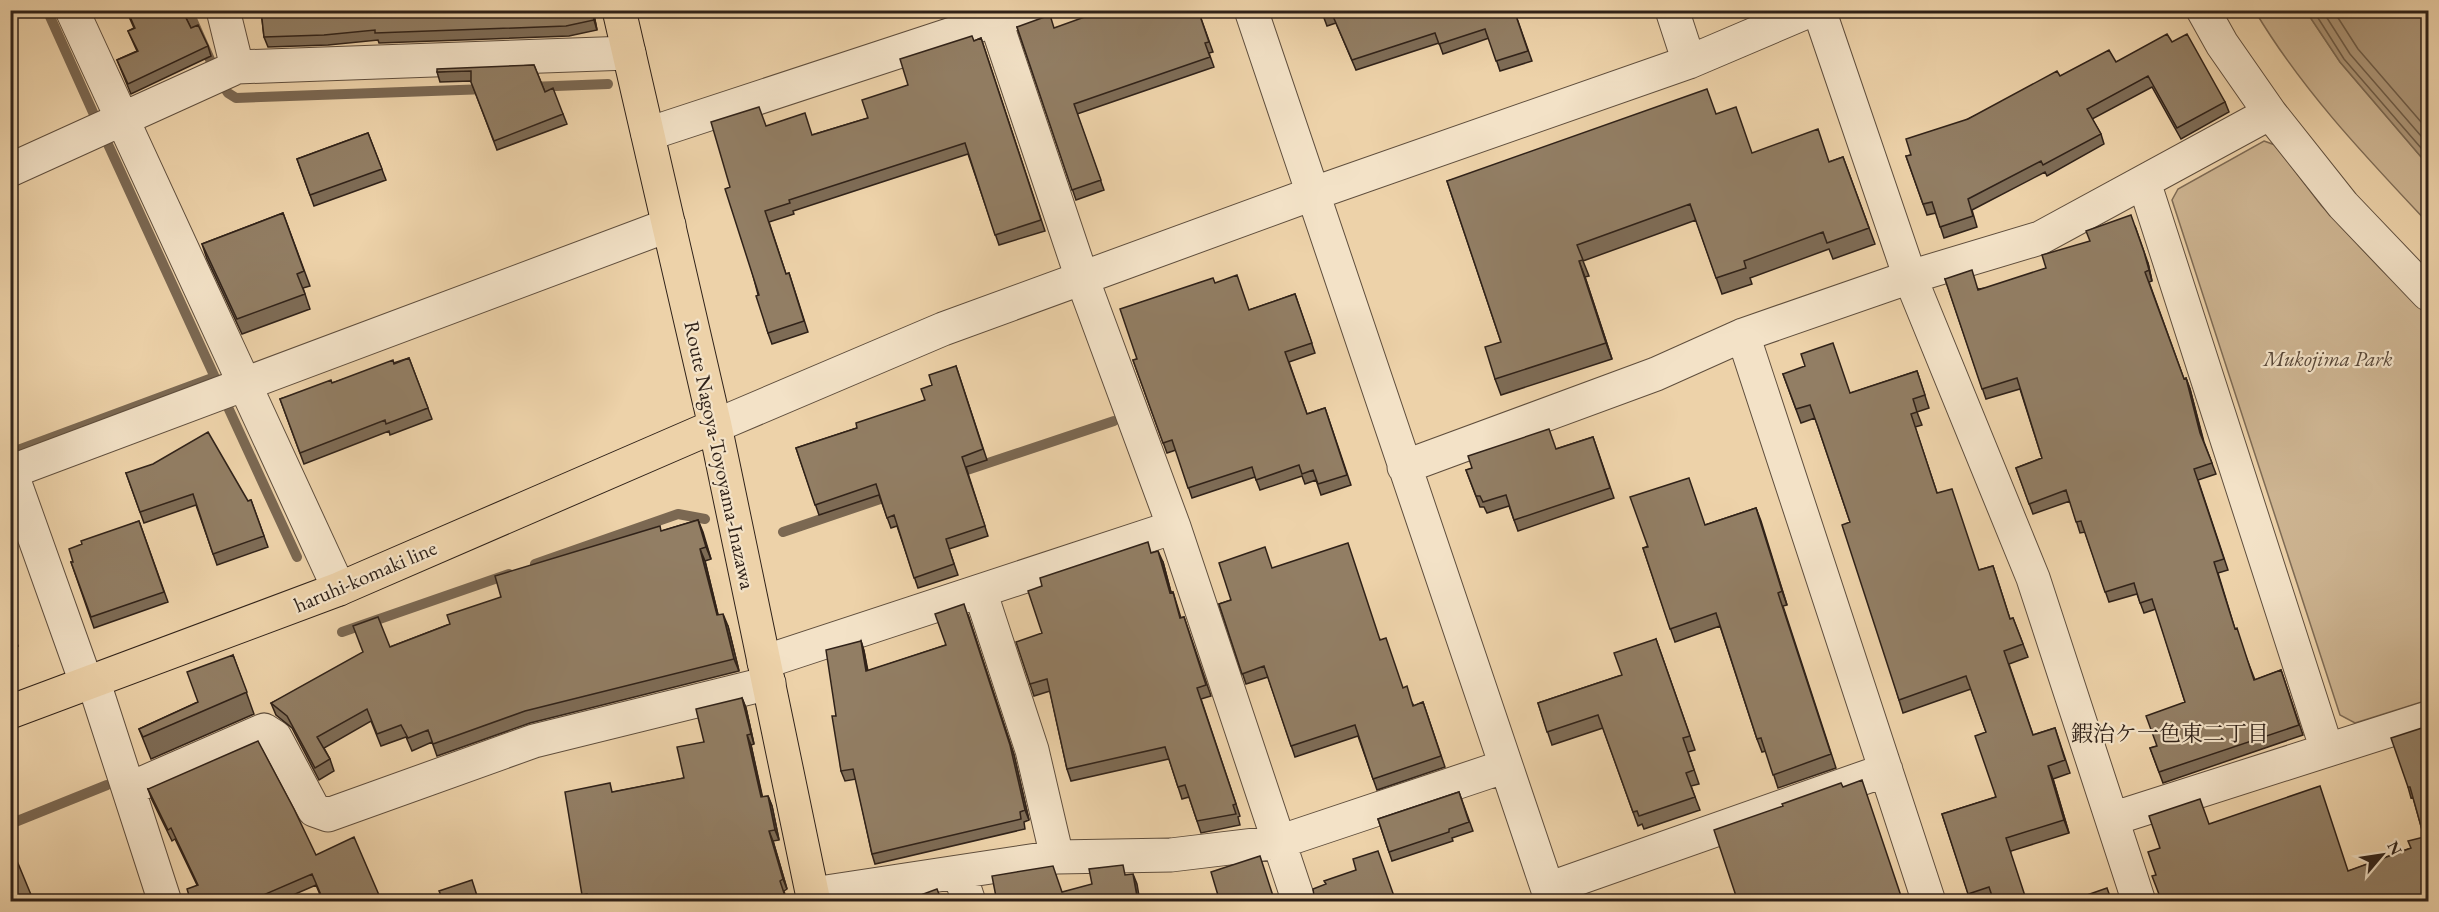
<svg xmlns="http://www.w3.org/2000/svg" width="2439" height="912" font-family="'EB Garamond','Noto Serif JP',serif">
<rect width="100%" height="100%" fill="#edd2a9"/>
<filter id="stains"><feTurbulence type="fractalNoise" baseFrequency=".00333" numOctaves="4"/><feColorMatrix values="0 0 0 0 .2 0 0 0 0 .09 0 0 0 0 .02 0 0 0 .5 -.17"/></filter>
<radialGradient id="worn" r=".72"><stop offset=".6" stop-color="#630" stop-opacity="0"/><stop offset="1" stop-color="#630" stop-opacity=".3"/></radialGradient>
<!-- green -->
<path fill="#cdb491" stroke="#7e6b55" stroke-width="1.5" d="M2255,11H2306L2340,62L2428,165V223C2365,156 2302,90 2255,11Z
M2264,141L2275,145L2321,205L2380,268L2428,313V700L2355,723L2340,715L2172,200L2178,189Z"/>
<!-- water -->
<path fill="#ad9678" stroke="#7b6852" stroke-width="1.5" d="M2306,11H2428V165L2340,62Z"/>
<g fill="none" stroke-linecap="round" stroke-linejoin="round">
<!-- shore -->
<path stroke="#6e5c48" stroke-width="1.5" d="M2313,10L2344,59L2428,156
M2322,10L2350,54L2428,144
M2333,10L2358,49L2428,130"/>
<!-- stream -->
<path stroke="#7b6852" stroke-width="10" d="M47,10L96,119
M188,10L212,64
M224,87L228,93L236,98L488,89
M530,87L608,84
M106,140L218,384
M226,403L297,557
M10,453L215,377
M955,474L1114,421
M783,532L895,494
M535,564L678,514L705,519
M342,632L509,574
M10,824L107,785"/>
<!-- minor casing -->
<g stroke="#5f4e3d" stroke-width="35">
<path id="minor" d="M72,10L339,589
M223,10L237,67
M992,10L1082,278L1174,527L1299,902
M1251,10L1552,902
M1672,10L1689,62
M1819,10L1910,277L2033,578L2139,902
M2203,10L2222,44L2270,113
M648,134L1025,10
M10,170L237,67L629,53
M2144,182L2327,750
M1743,335L1929,902
M715,426L943,329L1312,194L1689,62L1811,10
M1404,467L1656,374L1743,335L1910,277L2040,238L2270,113L2343,205L2428,294
M10,472L669,225
M11,472L87,685
M980,591L1032,750L1057,857
M764,662L1174,527
M94,683L165,902
M129,789L264,730L275,737L314,810L328,815L534,741L769,683
M2112,819L2428,718
M959,872L969,902
M1548,889L1886,770
M813,894L1057,857L1171,855L1279,842L1506,766"/>
</g>
<!-- major casing -->
<g stroke="#302219" stroke-width="35">
<path id="major" d="M619,10L715,426L814,902
M10,712L339,589L715,426"/>
</g>
<!-- minor -->
<use href="#minor" stroke="#f3e2c7" stroke-width="33"/>
<!-- major -->
<use href="#major" stroke="#edd2a9" stroke-width="33"/>
</g>
<!-- wall -->
<path fill="#7e6c56" stroke="#302219" stroke-width="1.5" d="M126,10H182L191,28L208,46L211,56L131,94L117,60L137,51L128,31L134,28Z
M261,10H593L597,30L569,36L379,43L378,40L328,45L268,47L264,37Z
M1198,10L1213,52L1209,53L1214,67L1077,114L1104,190L1076,200L1017,27L1054,28Z
M1321,10H1514L1532,61L1500,71L1489,38L1443,54L1439,43L1356,70L1336,23L1327,26Z
M981,38L1045,231L999,245L968,154L793,211L794,214L769,222L786,274L789,273L808,332L772,344L768,333L730,187L766,126L812,135L868,118L908,85L974,41Z
M2172,42L2225,102L2229,112L2181,139L2152,87L2092,119L2101,134L2104,144L2047,176L2045,172L1972,210L1977,227L1944,238L1936,213L1927,215L1906,156L1911,155L1968,119L2060,76L2116,62Z
M534,65L545,92L563,114L567,124L497,150L471,81L440,82L437,72Z
M1716,114L1752,153L1829,162L1843,157L1875,244L1833,259L1829,249L1750,278L1752,284L1722,294L1696,220L1583,261L1589,276L1585,277L1612,359L1501,395L1495,379L1501,342L1447,181Z
M368,133L386,180L314,206L297,159Z
M283,213L310,286L303,288L310,309L242,334L207,259L202,244Z
M2148,263L2152,281L2149,282L2184,379L2186,378L2190,389L2204,442L2216,474L2198,480L2228,570L2218,573L2235,629L2255,680L2281,670L2303,735L2163,783L2150,748L2157,746L2185,702L2156,609L2144,613L2137,594L2109,602L2085,532L2080,533L2070,501L2033,514L2016,468L2042,458L2020,389L1986,399L1945,279L1979,289Z
M1215,283L1249,310L1295,294L1315,353L1289,362L1307,414L1325,408L1351,485L1321,495L1316,480L1305,484L1302,476L1260,490L1255,477L1192,498L1176,450L1167,453L1133,360L1137,359Z
M409,358L432,419L390,435L389,431L304,464L280,399L332,383Z
M956,366L987,460L966,467L988,536L949,549L958,575L918,588L897,526L891,528L879,495L819,515L796,448L857,428L925,400L932,385Z
M1917,371L1929,408L1917,412L1922,425L1915,427L1937,493L1979,570L1993,566L2010,619L2013,618L2028,657L2009,664L2033,735L2055,728L2070,773L2053,779L2069,833L2011,851L1994,901L1991,902H1971L1942,814L1996,797L1986,732L1971,689L1903,713L1899,700L1850,522L1815,418L1801,423L1783,374L1851,393Z
M1593,437L1614,498L1518,531L1509,506L1487,513L1484,507H1480L1466,470L1556,449Z
M126,473L248,501L251,500L268,547L217,565L196,505L144,523Z
M1756,508L1787,605L1783,606L1836,768L1778,788L1766,751L1762,752L1757,739L1720,626L1675,642L1643,548L1705,525Z
M698,520L711,559L705,561L718,615L728,626L739,671L530,723L437,756L432,742L412,751L406,737L381,746L371,721L324,748L330,759L334,771L319,780L292,728L276,715L271,703L390,647L450,624L501,597L662,531Z
M139,521L168,602L94,628L71,562H73L82,544Z
M1152,553L1163,562L1171,592H1173L1181,618L1184,617L1211,696L1201,699L1240,816L1238,817L1240,825L1201,833L1189,797L1182,799L1169,759L1071,781L1067,769L1050,691L1034,696L1030,684L1042,633V586Z
M1272,568L1381,640L1403,688L1414,706L1423,702L1445,767L1377,790L1358,736L1295,757L1268,677L1246,684L1219,604L1231,600Z
M968,615L1014,755L1029,820L1024,822L1025,829L875,864L872,854L856,779L845,781L841,771L836,716L861,641L864,651L868,671L946,645Z
M10,625L18,646L10,649Z
M1656,639L1695,750L1688,752L1699,784L1691,786L1700,810L1644,829L1642,824L1638,826L1603,728L1552,745L1538,703L1622,675Z
M233,655L254,714L151,759L139,729L198,702Z
M742,698L746,708L754,744L751,745L762,797L768,796L772,806L779,840L773,841L787,889L784,891L787,902H585L582,895L614,792L684,778L704,742Z
M2422,728L2428,902L2156,875L2160,848L2209,824L2349,871L2411,848L2424,837L2413,797L2411,798L2408,787Z
M148,789L316,855L382,902H323L316,885L277,902H191L197,885L175,839L172,841L152,800Z
M1459,792L1473,831L1452,838L1453,841L1392,861L1378,819Z"/>
<!-- shaded-wall -->
<path fill="#665846" stroke="#302219" stroke-width="1.5" d="M592,10H593L597,30L594,20Z
M2135,226L2148,263L2152,281L2149,270Z
M1579,261L1585,277L1612,359L1606,343Z
M2186,378L2190,389L2204,444L2200,433Z
M1756,508L1761,521L1787,605L1782,591Z
M698,520L703,532L711,559L706,547Z
M700,549L705,561L721,627L717,615Z
M1158,551L1163,562L1174,604L1170,593Z
M723,614L728,626L739,671L734,659Z
M968,615L1014,755L1029,820L1025,810Z
M861,641L864,651L869,681L866,671Z
M742,698L746,708L754,744L751,734Z
M747,735L751,745L765,808L761,797Z
M2048,766L2053,779L2069,833L2064,820Z
M768,796L772,806L779,840L775,830Z
M769,831L773,841L787,889L783,879Z
M1133,874L1137,884L1140,902H1138Z"/>
<!-- building -->
<path fill="#927e64" stroke="#302219" stroke-width="1.5" d="M127,10H182L191,28L198,25L208,46L128,84L117,60L138,51L128,31L135,28Z
M261,10H592L594,20L566,26L375,33V30L324,35L264,37Z
M1104,10H1198L1209,42L1205,43L1210,57L1074,104L1101,180L1072,190L1017,27L1050,15L1054,28Z
M1321,10H1514L1528,51L1496,61L1485,29L1439,44L1435,33L1352,60L1332,14L1323,17Z
M2167,34L2172,42L2187,34L2225,102L2177,128L2148,76L2087,109L2101,134L2043,165L2041,161L1968,199L1973,216L1940,227L1932,202L1923,204L1906,156L1911,155L1906,139L1968,119L2057,71L2060,76L2109,50L2116,62Z
M972,36L974,41L981,38L1041,220L995,235L965,143L789,200L790,203L765,211L786,274L789,273L804,321L768,333L756,296L759,295L725,189L730,187L711,122L759,107L766,126L805,113L812,135L868,118L862,100L908,85L900,59Z
M534,65L545,92L553,88L563,114L494,141L471,82V71L437,72V69Z
M1707,89L1716,114L1736,107L1752,153L1818,129L1829,162L1843,157L1869,228L1827,243L1823,232L1744,261L1746,268L1716,278L1690,204L1577,245L1583,260L1579,261L1606,343L1495,379L1485,347L1501,342L1447,181Z
M368,133L382,169L310,195L297,159Z
M283,213L304,271L297,274L305,294L237,319L202,244Z
M2131,215L2144,252L2149,270L2145,272L2184,379L2186,378L2200,433L2212,463L2194,469L2224,559L2214,562L2235,629L2237,628L2254,680L2281,670L2299,725L2159,772L2150,748L2157,746L2146,716L2185,702L2152,599L2140,603L2134,583L2105,592L2081,521L2076,522L2066,490L2029,504L2016,468L2042,458L2017,378L1982,389L1945,279L1972,270L1978,290L2046,268L2042,255L2090,241L2086,231Z
M1237,275L1249,310L1295,294L1312,343L1285,352L1307,414L1325,408L1347,475L1318,484L1313,470L1302,474L1299,465L1256,480L1252,467L1188,488L1172,440L1163,443L1133,360L1137,359L1120,309L1213,278L1215,283Z
M1833,343L1850,393L1917,371L1925,395L1913,399L1917,412L1911,414L1937,493L1952,489L1979,570L1993,566L2010,619L2013,618L2023,644L2004,651L2033,735L2055,728L2065,760L2048,766L2064,820L2006,838L2027,902H1994L1989,887L1968,894L1942,814L1996,797L1975,736L1986,732L1966,676L1899,700L1842,525L1850,522L1818,427L1810,405L1796,409L1783,374L1805,366L1801,354Z
M409,358L428,408L386,424L385,420L300,453L280,399L331,380L332,383L393,360L394,364Z
M956,366L983,449L962,457L985,526L946,539L954,564L914,578L894,515L887,518L876,484L815,505L796,448L857,428L856,423L925,400L921,389L932,385L929,375Z
M1549,429L1556,449L1593,437L1610,488L1514,520L1506,495L1483,502L1480,496H1476L1466,470L1472,468L1468,456Z
M208,432L248,501L251,500L264,536L213,554L193,494L140,512L126,473L153,464Z
M1689,478L1705,525L1756,508L1782,591L1778,593L1831,754L1773,775L1761,738L1757,739L1716,613L1670,629L1643,548L1648,547L1630,497Z
M698,520L706,547L700,549L717,615L723,614L734,659L525,711L433,744L428,730L408,738L401,725L377,734L367,709L317,737L330,759L315,768L287,716L271,703L363,652L353,626L378,617L390,647L450,624L447,615L501,597L495,576L660,526L661,531Z
M139,521L164,592L91,617L71,562H73L69,549L82,544L81,541Z
M1148,542L1151,553L1158,551L1170,593L1173,592L1180,618L1184,617L1206,685L1197,688L1236,804L1233,805L1236,814L1197,821L1185,785L1178,787L1165,747L1067,769L1047,679L1030,684L1016,642L1042,633L1028,591L1042,586L1040,578Z
M1348,543L1380,640L1386,638L1403,688L1407,686L1413,706L1423,702L1441,756L1373,779L1355,725L1291,746L1264,666L1242,674L1219,604L1231,600L1219,563L1265,547L1272,568Z
M964,604L1010,745L1025,810L1020,812L1021,819L872,854L853,769L841,771L832,716H836L826,650L861,641L866,671L946,645L935,614Z
M1656,639L1690,736L1683,738L1694,770L1686,773L1695,797L1639,816L1637,811L1633,812L1598,715L1547,732L1538,703L1622,675L1614,653Z
M233,655L247,692L143,737L139,729L198,702L187,672Z
M742,698L751,734L747,735L761,797L768,796L775,830L769,831L783,879L780,881L787,902H588L587,894L582,895L565,792L610,783L612,792L684,778L677,747L704,742L696,709Z
M2422,728L2428,746V902H2162L2152,876L2156,875L2148,852L2160,848L2149,816L2200,799L2209,824L2320,786L2348,871L2411,848L2408,841L2424,837L2410,787H2408L2391,738Z
M258,741L294,809L316,855L354,837L382,902H324L312,874L247,902H191L187,889L198,885L171,828L168,830L148,789Z
M1862,780L1903,902H1738L1714,830L1783,806L1782,804L1841,783L1843,787Z
M1459,792L1469,822L1449,829V832L1389,852L1378,819Z
M10,844L34,902H10Z
M1378,851L1395,899L1391,902H1311L1314,896L1313,889L1326,884L1324,881L1356,870L1353,859Z
M1260,856L1275,902H1220L1211,872Z
M1123,865L1125,875L1133,874L1138,902H997L992,876L1053,866L1062,892L1092,884L1089,869Z
M472,880L479,902H444L439,891Z
M2107,888L2112,902H2067Z
M937,889L942,902H902Z"/>
<g text-anchor="middle" dominant-baseline="central" stroke-width="4.5" stroke-linejoin="round" paint-order="stroke">
<!-- park labels -->
<g font-size="21" font-style="italic" fill="#574637" stroke="#f3e2c7">
<text x="2328" y="358">Mukojima Park</text>
</g>
<!-- street labels -->
<g font-size="21" fill="#302219" stroke="#f3e2c7">
<text transform="translate(720 455) rotate(78)">Route Nagoya-Toyoyama-Inazawa</text>
<text transform="translate(365 576) rotate(-23)">haruhi-komaki line</text>
</g>
<!-- neighbourhood labels -->
<g font-size="22" fill="#302219" stroke="#f3e2c7">
<text x="2170" y="733">鍜治ケ一色東二丁目</text>
</g>
</g>
<!-- margin -->
<rect width="2439" height="912" fill="none" stroke="#edd2a9" stroke-width="36"/>
<rect x="12" y="12" width="2415" height="888" fill="none" stroke="#302219" stroke-width="3"/>
<rect x="18" y="18" width="2403" height="876" fill="none" stroke="#302219" stroke-width="1.5"/>
<!-- north arrow -->
<g transform="translate(2382 855) rotate(61)" stroke="#f3e2c7" stroke-width="4.5" paint-order="stroke">
<path d="M0-4.5L10 22L0 15L-10 22Z" fill="#302219"/>
<text y="-9" font-size="16" font-weight="bold" text-anchor="middle" fill="#302219">N</text>
</g>
<rect width="100%" height="100%" filter="url(#stains)"/>
<rect width="100%" height="100%" fill="url(#worn)"/>
</svg>
